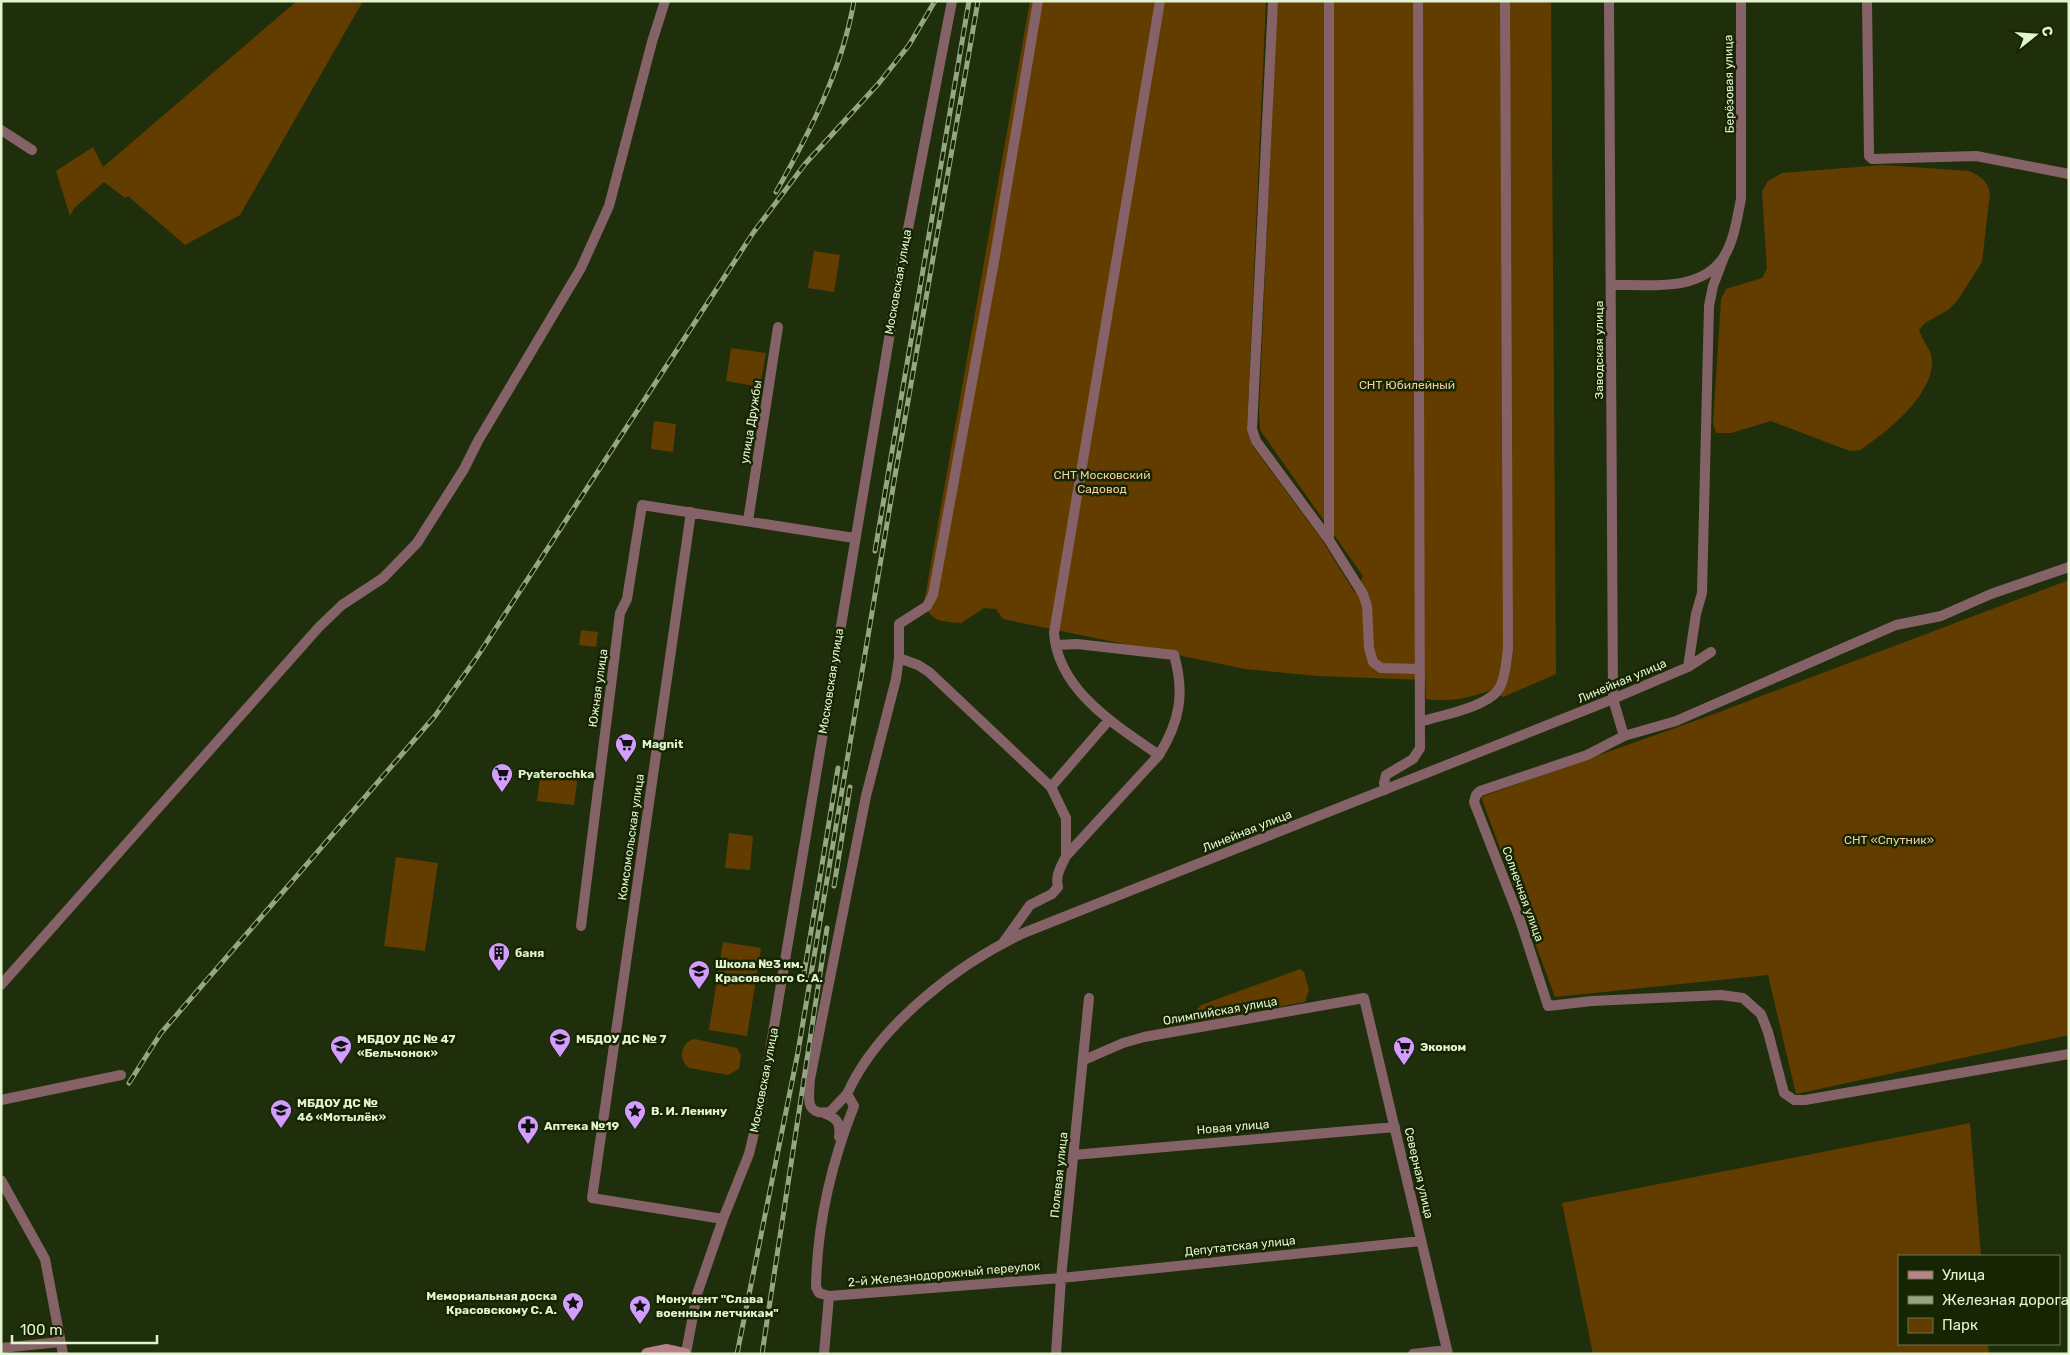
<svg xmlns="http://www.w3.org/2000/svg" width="2070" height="1355" font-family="Rubik,sans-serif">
<rect width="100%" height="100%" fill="#202f0b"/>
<!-- green -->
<path fill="#633c00" d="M297,1H363L240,215L185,245L128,196L125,198L104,182L74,208L70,216L56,171L93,147L103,167Z
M1030,1H1266L1247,430L1252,445L1322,540L1355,593L1363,576L1260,430L1259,412L1277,1H1551L1556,674L1503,697L1492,690C1470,697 1450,703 1426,699L1425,680L1318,676L1245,669L1003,619L996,609L984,608L961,623C941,621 932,623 924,603Z
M1883,165L1969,171C1980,176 1987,180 1990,193L1982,262L1957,301L1948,310L1925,323L1919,330C1923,343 1934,351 1932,366C1928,399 1886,433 1860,450L1850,451L1771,421L1731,433H1716L1713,424L1721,299L1726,289L1762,278L1767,269L1762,192L1768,181L1782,173Z
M814,251L840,255L834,292L808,288Z
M731,348L766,353L760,387L726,381Z
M654,421L676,424L673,452L651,449Z
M2069,580V1035L1796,1094L1768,975L1555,997L1481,797L1706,717Z
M581,630L598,632L596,647L579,645Z
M541,770L578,775L574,805L537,801Z
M729,833L753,836L750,870L725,868Z
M396,857L438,863L425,951L384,946Z
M723,942L761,948L747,1036L709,1030Z
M1300,969L1304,972L1309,990L1305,1002L1201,1021L1198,1020L1197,1010L1201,1005Z
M695,1039L737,1048L741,1055L739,1069L728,1075L689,1068C678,1060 680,1042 695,1039Z
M1970,1123L1981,1256H1899V1344H1988L1989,1354H1593L1562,1203Z"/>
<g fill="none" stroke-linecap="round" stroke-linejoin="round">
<!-- street -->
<path stroke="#856268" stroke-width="10" d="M1273,1L1252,429L1256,441L1329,540L1363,594L1367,606L1369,648L1373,662L1381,668L1419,669
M1609,1L1613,699L1624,736
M1867,1L1869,156L1872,159L1976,156L2069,174
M1,130L32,150
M1611,285C1648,284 1699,293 1723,258C1734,242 1737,218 1741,199V1
M691,512L592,1198L723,1219
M748,521L778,327
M1329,540V1
M2069,567L1991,594L1941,616L1896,625L1676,721L1624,736L1587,755L1480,791L1476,795L1474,802L1520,920L1548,1006L1592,1001L1721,995L1743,998L1761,1014L1768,1032L1784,1093L1794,1100H1805L2069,1054
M899,658L918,665L929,672L1051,787L1066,818V856
M1688,667L1696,614L1702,593L1709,306L1713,286L1724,257
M1420,722C1441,715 1490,707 1500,687C1506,675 1506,661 1508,649L1505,1
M1159,755C1117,726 1058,691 1054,633L1160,1
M1051,787L1109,720
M1385,790L1384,783L1386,775L1413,759L1420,748L1418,1
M581,926L620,613L627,599L642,505L854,538
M1003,943L1030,905L1052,894L1058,887C1055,875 1061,867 1066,856L1159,755C1180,721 1185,693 1174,655L1077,644L1057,645
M1,985L319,627L342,605L383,578L417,543L464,469L478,441L581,268L609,206L652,42L665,1
M1084,1060L1123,1043L1144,1037L1364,998L1448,1354
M847,1094L830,1112C804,1116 809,1098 810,1079L866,796L896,679L899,658V624L927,606L933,595L995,256L1038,1
M1,1100L121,1075
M824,1113C837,1118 841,1123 839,1137
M1073,1155L1395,1127
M1,1180L45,1259L63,1354
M1421,1241L1061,1278L829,1296L819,1293L816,1287C817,1225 831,1164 854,1106L847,1094C878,1025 959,963 1026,932L1613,699L1688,667L1711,652
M1,1348L60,1342
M686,1353L697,1294L723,1219L749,1154L761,1104L903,255L952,1
M824,1354L829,1296
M1056,1354L1061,1278L1089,998
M1413,1354L1447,1350"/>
<!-- secondary -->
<path stroke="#b9828b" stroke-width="12" d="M647,1354L667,1350L685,1354"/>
<!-- rail casing -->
<g stroke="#95a682" stroke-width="5">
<path id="rail" d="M776,192C810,132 842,70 854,1
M875,551L969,1
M834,886L850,787
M803,980L838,768
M129,1083L161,1033L435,716L477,657L753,233L805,164L879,83L909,45L935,1
M737,1354L798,1052L897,464L978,1
M762,1354L827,928"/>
</g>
<!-- rail -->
<use href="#rail" stroke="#172502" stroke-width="3" stroke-dasharray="9" stroke-linecap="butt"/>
</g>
<!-- icons -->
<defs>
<g id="supermarket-pin" transform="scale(1.125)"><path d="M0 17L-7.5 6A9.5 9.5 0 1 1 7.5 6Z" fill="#d29dfd" stroke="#172502"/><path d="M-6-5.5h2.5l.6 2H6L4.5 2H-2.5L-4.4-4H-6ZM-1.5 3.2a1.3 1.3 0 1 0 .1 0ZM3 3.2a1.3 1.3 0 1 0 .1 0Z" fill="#111"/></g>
<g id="building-pin" transform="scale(1.125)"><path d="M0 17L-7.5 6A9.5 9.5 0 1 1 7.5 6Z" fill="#d29dfd" stroke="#172502"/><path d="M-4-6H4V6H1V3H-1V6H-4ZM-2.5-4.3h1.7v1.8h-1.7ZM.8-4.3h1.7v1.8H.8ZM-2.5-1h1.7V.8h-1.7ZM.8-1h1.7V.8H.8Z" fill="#111"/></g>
<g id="school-pin" transform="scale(1.125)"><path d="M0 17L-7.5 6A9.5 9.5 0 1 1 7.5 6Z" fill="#d29dfd" stroke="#172502"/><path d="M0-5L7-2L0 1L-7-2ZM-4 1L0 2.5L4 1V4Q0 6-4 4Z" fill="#111"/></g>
<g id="sight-pin" transform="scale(1.125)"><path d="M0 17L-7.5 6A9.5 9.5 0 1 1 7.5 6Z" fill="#d29dfd" stroke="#172502"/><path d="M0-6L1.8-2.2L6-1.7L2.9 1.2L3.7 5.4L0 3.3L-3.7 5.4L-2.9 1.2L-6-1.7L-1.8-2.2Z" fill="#111"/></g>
<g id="pharmacy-pin" transform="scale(1.125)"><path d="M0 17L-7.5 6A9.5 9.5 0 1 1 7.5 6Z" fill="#d29dfd" stroke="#172502"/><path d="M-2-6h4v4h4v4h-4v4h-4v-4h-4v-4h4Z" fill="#111"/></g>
</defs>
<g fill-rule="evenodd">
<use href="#supermarket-pin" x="626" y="744"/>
<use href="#supermarket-pin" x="502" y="774"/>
<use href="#building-pin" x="499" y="953"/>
<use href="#school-pin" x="699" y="971"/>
<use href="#school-pin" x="560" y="1039"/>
<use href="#school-pin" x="341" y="1046"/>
<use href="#supermarket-pin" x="1404" y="1047"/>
<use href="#school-pin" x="281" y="1110"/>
<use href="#sight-pin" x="635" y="1111"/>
<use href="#pharmacy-pin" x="528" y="1126"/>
<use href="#sight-pin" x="573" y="1303"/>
<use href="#sight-pin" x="640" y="1306"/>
</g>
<g text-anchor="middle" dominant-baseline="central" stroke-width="5" stroke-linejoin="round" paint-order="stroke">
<!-- street labels -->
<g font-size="12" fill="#e2f3d0" stroke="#172502">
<text transform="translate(1729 84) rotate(-91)">Берёзовая улица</text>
<text transform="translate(898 282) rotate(-80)">Московская улица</text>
<text transform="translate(1599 350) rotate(-90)">Заводская улица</text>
<text transform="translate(751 422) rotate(-81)">улица Дружбы</text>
<text transform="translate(831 681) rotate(-81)">Московская улица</text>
<text transform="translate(1622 681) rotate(-23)">Линейная улица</text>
<text transform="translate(598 688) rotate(-82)">Южная улица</text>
<text transform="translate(1247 831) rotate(-22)">Линейная улица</text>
<text transform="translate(631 837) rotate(-82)">Комсомольская улица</text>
<text transform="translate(1523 894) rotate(70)">Солнечная улица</text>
<text transform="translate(1220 1011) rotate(-10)">Олимпийская улица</text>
<text transform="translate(764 1080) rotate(-79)">Московская улица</text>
<text transform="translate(1233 1127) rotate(-5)">Новая улица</text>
<text transform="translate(1419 1173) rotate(77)">Северная улица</text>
<text transform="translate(1059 1175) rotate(-84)">Полевая улица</text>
<text transform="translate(1240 1246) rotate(-6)">Депутатская улица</text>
<text transform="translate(944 1274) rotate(-5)">2-й Железнодорожный переулок</text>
</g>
<!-- park labels -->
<g font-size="12" fill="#f4cda2" stroke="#172502">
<text x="1407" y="385">СНТ Юбилейный</text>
<text x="1102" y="475">СНТ Московский<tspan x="1102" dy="14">Садовод</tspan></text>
<text x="1889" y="840">СНТ «Спутник»</text>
</g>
<!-- poi labels -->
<g font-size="12" font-weight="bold" fill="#e2f3d0" stroke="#172502" text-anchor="start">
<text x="642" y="744">Magnit</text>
<text x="518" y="774">Pyaterochka</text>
<text x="515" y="953">баня</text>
<text x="715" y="964">Школа №3 им.<tspan x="715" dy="14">Красовского С. А.</tspan></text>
<text x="357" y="1039">МБДОУ ДС № 47<tspan x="357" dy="14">«Бельчонок»</tspan></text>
<text x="576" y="1039">МБДОУ ДС № 7</text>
<text x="1420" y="1047">Эконом</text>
<text x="297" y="1103">МБДОУ ДC №<tspan x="297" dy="14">46 «Мотылёк»</tspan></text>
<text x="651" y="1111">В. И. Ленину</text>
<text x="544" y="1126">Аптека №19</text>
<text x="557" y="1296" text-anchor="end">Мемориальная доска<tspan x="557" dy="14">Красовскому С. А.</tspan></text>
<text x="656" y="1299">Монумент "Слава<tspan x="656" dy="14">военным летчикам"</tspan></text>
</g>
</g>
<!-- border -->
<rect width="2070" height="1355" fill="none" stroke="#e2f3d0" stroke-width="5"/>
<!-- legend -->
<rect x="1898" y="1255" width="162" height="90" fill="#172502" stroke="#687754"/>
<rect x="1908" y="1271" width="25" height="8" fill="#b9828b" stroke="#687754"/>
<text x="1942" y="1280" font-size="15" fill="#e2f3d0">Улица</text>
<rect x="1908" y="1296" width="25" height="8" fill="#95a682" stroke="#687754"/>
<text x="1942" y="1305" font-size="15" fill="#e2f3d0">Железная дорога</text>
<rect x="1908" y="1318" width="25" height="15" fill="#633c00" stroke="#687754"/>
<text x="1942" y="1330" font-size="15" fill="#e2f3d0">Парк</text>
<!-- north arrow -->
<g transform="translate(2035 35) rotate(73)" stroke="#172502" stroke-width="4" paint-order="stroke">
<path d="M0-4L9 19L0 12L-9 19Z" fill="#e2f3d0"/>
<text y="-8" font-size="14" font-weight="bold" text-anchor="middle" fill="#e2f3d0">С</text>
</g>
<!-- scale -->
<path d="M12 1335v8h145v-8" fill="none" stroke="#e2f3d0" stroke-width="2.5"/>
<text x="20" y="1335" font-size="15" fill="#e2f3d0" stroke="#172502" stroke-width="4" paint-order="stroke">100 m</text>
</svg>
